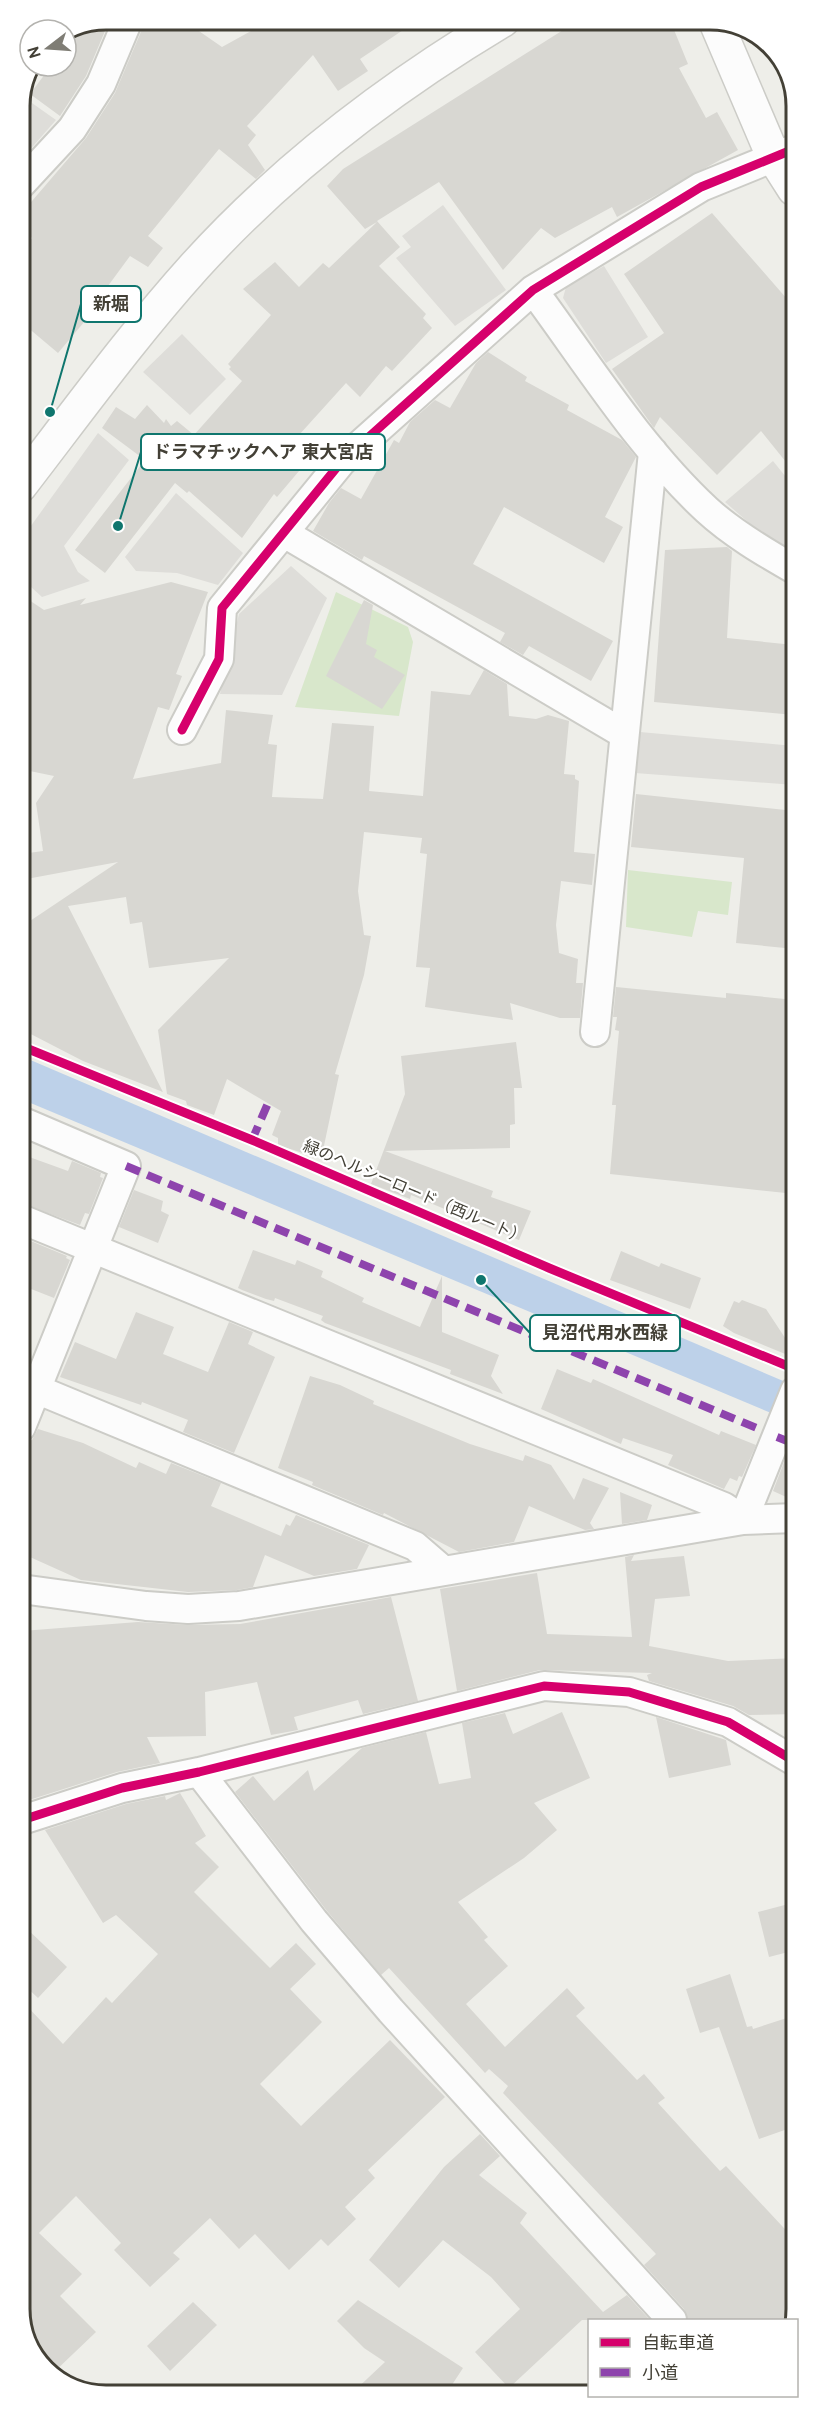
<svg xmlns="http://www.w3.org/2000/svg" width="816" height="2415" font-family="Overpass,'Noto Sans JP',sans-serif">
<rect width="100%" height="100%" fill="#eeeee9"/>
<!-- green -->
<path fill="#d8e7cb" d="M336,592L408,627L413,642L399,716L295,707Z
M628,870L732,882L728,915L698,911L692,937L626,927Z"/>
<!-- parking -->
<path fill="#deddd9" d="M22,96L56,120L20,161V100Z
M443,205L506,290L455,326L396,258L411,247L402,236Z
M604,266L648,337L606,363L563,298L566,287Z
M182,334L226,379L190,415L143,372Z
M98,433L129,460L64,546L78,572L90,581L42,597L20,577V541Z
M773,461L794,487V554L756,529L725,502Z
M176,493L243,553L218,585L177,573L136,571L125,557Z
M291,566L327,598L282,695L220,694L239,614Z
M640,732L794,746L795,785L635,773Z"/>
<!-- water -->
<path fill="#bdd1e9" d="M21,1056L795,1386V1423L21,1099Z"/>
<!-- building -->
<path fill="#d8d7d2" d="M149,20H183L222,47L271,20H418L360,59L368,71L338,91L313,55L247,126L256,135L248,145L265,170L256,179L219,149L148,236L163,248L148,267L130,256L83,320L85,321L58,353L20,321V253L32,238L20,228V215L86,138L115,93L143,27Z
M579,20H670L688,64L679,68L706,118L717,112L738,150L617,217L612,207L555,238L541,228L503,270L439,182L377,221L400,247L379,266L426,314L423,318L432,328L392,371L386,366L360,397L346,383L299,435L316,451L277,497L274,494L242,538L189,491L187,493L175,483L105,573L75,550L145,460L102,428L116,407L135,419L147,405L164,423L166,419L171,426L177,421L194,435L242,381L229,369L231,367L228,364L271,315L243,289L275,262L299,287L323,263L329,268L377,222L365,229L327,186L343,169Z
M96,23L105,31L86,76L60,116L30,94L51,66H66V47L78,31Z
M712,213L794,307V472L761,431L717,475L660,417L654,428L612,369L664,333L624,274Z
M488,352L527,377L525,381L569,405L567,410L622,440L636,457L605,517L623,527L604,563L504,507L473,564L613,641L591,681L529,646L523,655L500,642L505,633L364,556L362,560L313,531L329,503L341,488L361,499L394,440L399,443L410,422L435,400L450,408L476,363Z
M727,547L732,551L727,638L794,645V715L654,702L665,550Z
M171,582L208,592L176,674L182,676L169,710L158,707L133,779L221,763L226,710L273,715L268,744L277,745L272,797L323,799L332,723L374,726L369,791L423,796L431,691L470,695L484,670L507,684L509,716L536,719L548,715L569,721L564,774L575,775V779L579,781L574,852L595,854L592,885L561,881L556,925L559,953L578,959L576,983H583L580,1018H560L510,1003L513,1020L425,1007L430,968L416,967L427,854L420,853L422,838L364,832L358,891L364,935L371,936L364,975L335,1074L339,1075L322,1155L314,1151L312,1156L278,1145V1138L272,1135L281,1111L227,1079L214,1115L187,1105L186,1101L167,1094L158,1030L229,958L149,968L142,922L130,924L126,897L68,906L163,1092L83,1061L21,1029V927L118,862L21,880V854L43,851L36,803L54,776L20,769V594L44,610L86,598L80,605Z
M364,600L373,605L366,644L377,650L374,657L405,675L382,709L326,676Z
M636,794L795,811V949L736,943L744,858L631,847Z
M616,987L726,998V993L795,1000V1194L610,1174L616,1105H612L619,1031L615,1030L617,1017H613Z
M516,1042L522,1088H514L515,1124L510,1125V1148L385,1151L493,1191L491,1197L531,1211L519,1240L411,1195L410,1199L371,1184L405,1094L401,1056Z
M21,1154L68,1171L72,1161L101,1173L100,1177L103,1178L89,1214L85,1213L80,1225L21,1203Z
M134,1190L163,1201L161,1211L169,1215L158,1243L119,1227Z
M21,1237L67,1256L66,1258L70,1260L54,1298L21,1285Z
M253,1250L295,1265L297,1260L323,1271L321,1277L364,1298L362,1302L420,1327L442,1276V1332L499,1355L491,1376L503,1394L450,1374L451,1370L325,1323L321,1320L323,1316L275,1298L274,1301L266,1299L242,1290L238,1288Z
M621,1251L659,1267L661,1263L701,1278L690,1309L610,1280Z
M742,1300L766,1309L795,1353V1358L734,1333L723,1326L734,1301L739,1303Z
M136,1312L174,1327L163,1354L208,1372L229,1322L253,1332L248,1344L275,1357L234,1453L183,1432L188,1420L142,1402L141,1405L60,1377L75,1342L116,1359Z
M557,1369L591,1383L593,1379L719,1435L721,1431L756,1445L742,1477L739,1476L737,1481L730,1478L724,1489L668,1465L673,1455L623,1438L621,1444L541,1409Z
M310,1376L340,1385L374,1401L373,1404L470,1444L523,1461L525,1455L551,1465L574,1500L583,1478L609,1488L590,1523L594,1529L585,1530L529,1506L514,1542L459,1552L384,1513L383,1515L312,1485L313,1482L278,1468Z
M38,1429L83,1443L136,1468L139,1462L166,1474L171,1463L221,1483L211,1506L281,1536L286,1524L290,1526L296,1515L369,1545L357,1569L314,1576L265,1555L253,1587L237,1590L188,1592L81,1580L21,1553V1443L32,1440Z
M786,1457L795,1460V1501L773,1491Z
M620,1492L652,1505L647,1520L622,1524Z
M634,1555L631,1561L684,1556L690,1596L655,1599L649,1646L728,1661L796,1658V1714L749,1715L733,1706L649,1681L647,1675L652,1673L540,1670L457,1691L440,1589L537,1573L547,1634L632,1637L625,1557Z
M391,1597L418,1701L363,1714L358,1700L294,1717L298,1730L271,1735L257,1682L205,1692L206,1736L147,1737L160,1763L117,1772L26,1801L22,1794V1631L138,1622L187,1625L240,1624Z
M562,1712L590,1778L534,1803L557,1830L524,1858L458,1902L488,1937L484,1940L508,1966L466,2004L505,2047L567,1988L585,2008L576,2016L637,2080L644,2074L665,2098L658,2103L720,2171L726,2166L796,2241V2310L793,2320H688L684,2309L644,2265L656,2254L503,2093L508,2086L489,2069L485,2073L389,1968L381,1975L327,1911L235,1792L253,1776L274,1801L308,1770L314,1791L362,1748L426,1732L439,1784L471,1778L462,1723L505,1713L513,1734Z
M656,1717L726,1740L731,1765L669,1778Z
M180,1793L206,1836L195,1843L219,1867L194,1892L270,1968L296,1943L316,1964L290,1989L322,2022L260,2084L301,2126L390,2040L445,2097L368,2170L375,2178L345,2207L356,2219L328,2246L321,2239L289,2270L255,2234L239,2249L210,2218L173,2253L180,2259L150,2287L114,2250L121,2243L76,2196L39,2233L82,2274L60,2296L96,2332L51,2375L22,2331V2001L63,2044L106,1997L112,2003L158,1954L116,1915L103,1923L45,1830L126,1804L165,1796L166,1800Z
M796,1902V1950L769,1957L758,1912Z
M22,1924L67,1967L38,1998L22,1983Z
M730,1974L747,2027L752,2026L753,2029L796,2015V2126L759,2139L719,2027L700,2033L686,1989Z
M480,2134L500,2156L479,2175L527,2213L520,2223L603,2312L627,2295L650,2320H582L509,2388L475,2352L520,2309L491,2277L443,2240L399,2288L369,2260L444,2167Z
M358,2300L463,2368L446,2394H351L385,2362L364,2348L337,2321Z
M193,2302L217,2325L170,2371L147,2346Z"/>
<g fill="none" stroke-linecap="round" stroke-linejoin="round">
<!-- minor casing -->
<g stroke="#ccccc7" stroke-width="32">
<path id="minor" d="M20,185L72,129L101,84L128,20
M533,290C587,363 640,448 707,510C732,533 764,552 794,569
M284,533L624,734
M182,730L219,659L222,608L342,461L533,290L701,187L794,149
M595,1032L653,452
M21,1121L126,1166L21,1427
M21,1219L724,1507L743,1520
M36,1389L415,1546L444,1571
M743,1520L795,1391
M21,1589L146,1606L188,1609L239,1606L743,1520L795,1518
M199,1772L314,1921L391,2011L672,2320
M22,1820L122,1788L199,1772L544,1686L629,1692L728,1722L796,1762"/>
</g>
<!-- tertiary casing -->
<g stroke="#ccccc7" stroke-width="36">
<path id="tertiary" d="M715,20L773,156L794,189
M20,486C77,412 132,336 195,266C283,169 391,87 503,20"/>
</g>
<!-- minor -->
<use href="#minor" stroke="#fcfcfc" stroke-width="28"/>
<!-- tertiary -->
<use href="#tertiary" stroke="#fcfcfc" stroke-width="33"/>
<!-- quiet -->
<path stroke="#8e44ad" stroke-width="8" stroke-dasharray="15 8" stroke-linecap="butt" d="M252,1140L269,1101
M126,1166L759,1429
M777,1437L795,1444"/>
<!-- cycleway casing -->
<g stroke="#fff" stroke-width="13">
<path id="cycleway" d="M182,730L219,659L222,608L342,461L533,290L701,187L794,149
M21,1046L252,1140L549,1268L795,1369
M22,1820L122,1788L199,1772L544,1686L629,1692L728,1722L796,1762"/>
</g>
<!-- cycleway -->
<use href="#cycleway" stroke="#d6006c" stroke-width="9"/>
</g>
<g text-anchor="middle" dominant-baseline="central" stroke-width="4.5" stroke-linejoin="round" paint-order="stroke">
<!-- street labels -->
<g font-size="16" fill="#434036" stroke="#fff">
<text transform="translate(414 1193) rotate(23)">緑のヘルシーロード（西ルート）</text>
</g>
</g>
<!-- crop -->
<path d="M0 0H816V2415H0ZM106 30H710A76 76 0 0 1 786 106V2309A76 76 0 0 1 710 2385H106A76 76 0 0 1 30 2309V106A76 76 0 0 1 106 30Z" fill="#fff" fill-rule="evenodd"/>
<path fill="none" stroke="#434036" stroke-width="3" d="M106 30H710A76 76 0 0 1 786 106V2309A76 76 0 0 1 710 2385H106A76 76 0 0 1 30 2309V106A76 76 0 0 1 106 30Z"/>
<!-- callouts -->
<path fill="none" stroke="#0f766e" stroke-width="2" d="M50 412L81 304M118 526L141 452M481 1280L530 1333"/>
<g fill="#0f766e" stroke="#fff" stroke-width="2">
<circle cx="50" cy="412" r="6"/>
<circle cx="118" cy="526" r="6"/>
<circle cx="481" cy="1280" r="6"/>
</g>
<g fill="#fff" stroke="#0f766e" stroke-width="2">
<rect x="81" y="286" width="60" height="36" rx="6"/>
<rect x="141" y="434" width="244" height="36" rx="6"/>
<rect x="530" y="1315" width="150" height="36" rx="6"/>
</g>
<g font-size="18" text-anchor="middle" font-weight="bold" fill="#434036">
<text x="111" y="310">新堀</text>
<text x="263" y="458">ドラマチックヘア 東大宮店</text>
<text x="605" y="1339">見沼代用水西緑</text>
</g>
<!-- legend -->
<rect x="588" y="2319" width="210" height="78" fill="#ffffff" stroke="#b4b3af" stroke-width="1.5"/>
<rect x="600" y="2338" width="30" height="9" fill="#d6006c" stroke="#b4b3af" stroke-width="1.5"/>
<text x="642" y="2349" font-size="18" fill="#434036">自転車道</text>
<rect x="600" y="2368" width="30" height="9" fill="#8e44ad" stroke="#b4b3af" stroke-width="1.5"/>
<text x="642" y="2379" font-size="18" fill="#434036">小道</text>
<!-- north arrow -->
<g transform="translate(48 48) rotate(253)"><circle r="28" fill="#ffffff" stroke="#b4b3af" stroke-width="1.5"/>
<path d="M0-4.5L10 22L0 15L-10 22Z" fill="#7f7d75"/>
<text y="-9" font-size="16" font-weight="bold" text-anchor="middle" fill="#434036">N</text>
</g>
</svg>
